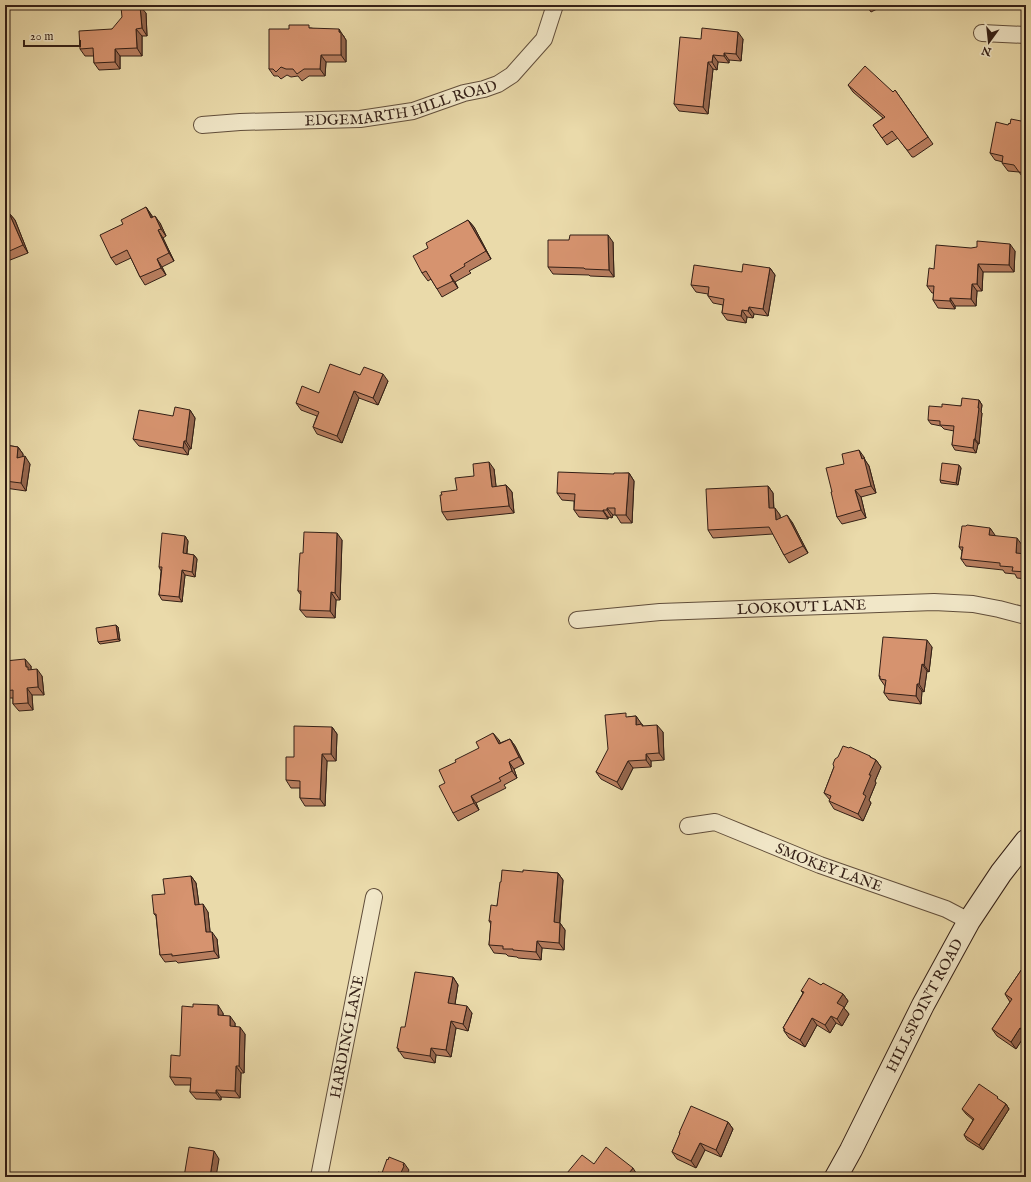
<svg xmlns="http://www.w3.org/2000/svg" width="1031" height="1182" font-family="'IM FELL English',serif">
<rect width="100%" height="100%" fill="#eadaaa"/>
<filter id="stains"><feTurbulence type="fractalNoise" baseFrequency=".005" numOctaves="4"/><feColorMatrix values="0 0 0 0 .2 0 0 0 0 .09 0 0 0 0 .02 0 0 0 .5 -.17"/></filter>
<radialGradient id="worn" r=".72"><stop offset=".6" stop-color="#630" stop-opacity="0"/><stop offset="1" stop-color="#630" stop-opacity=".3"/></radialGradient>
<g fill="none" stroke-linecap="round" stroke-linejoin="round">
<!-- street casing -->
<g stroke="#614e3b" stroke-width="18">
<g id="street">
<path d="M982,33L1026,35"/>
<path id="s1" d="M202,125L240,122L360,119L413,111L464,93L484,89L498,84L512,75L544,39L555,5"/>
<path id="s2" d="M577,620L660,612L934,602L973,604L999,609L1026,616"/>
<path id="s3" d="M688,826L715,822L820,865L946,909L969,921"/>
<path id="s4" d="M319,1177L374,897"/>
</g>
</g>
<!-- secondary casing -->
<g stroke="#331f16" stroke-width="24">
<g id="secondary">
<path id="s5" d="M836,1177L851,1150L923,1005L969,921L1001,873L1026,841"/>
</g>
</g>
<!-- street -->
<use href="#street" stroke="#f1e7c8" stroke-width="16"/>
<!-- secondary -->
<use href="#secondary" stroke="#f1e7c8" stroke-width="22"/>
</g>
<!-- wall -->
<path fill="#b87e5f" stroke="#331f16" d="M866,5H885L871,12Z
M146,13L147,36H142V56H120V69L99,70L94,63V56H85L80,49L112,29Z
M311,28L344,36V37L346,40V62H326L325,76H309L302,81L298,76L291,77L287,75L281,79L278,76H274L269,69L289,29Z
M701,39H743L741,61L729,60V63L718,62L717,70L713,69L708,114L679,111L674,104Z
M848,85L893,92L895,90L933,144L914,157H912L898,138L887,145L873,125L883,118L853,92Z
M1026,122V179H1024L1019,172L1008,171L1002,163L1003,162L995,160L990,153L1008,125L1010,124Z
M5,205L9,213L15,220L28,253L5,262Z
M146,207L153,217L160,223L166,236L163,238L174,261L162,267L166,275L145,285L140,277L131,258L116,265L111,258L123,224Z
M468,220L474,227L491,259L469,271L471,273L455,282L458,288L442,297L431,279L428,281L422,273L428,248Z
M613,242L614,277L590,276L589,275L553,274L548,267Z
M1015,251L1014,272H983L982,291H977L976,306H955V309L938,308L933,300L934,293H932L927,286L934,269Z
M770,268L775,275L768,316L754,314L753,318L747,317L746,323L727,320L722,313L723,305L713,303L708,296V294L696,292L691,285L742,272Z
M360,375L388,381L378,405L359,398L342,443L317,434L313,427L317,416L301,410L296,403Z
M979,400L982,405L981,412L982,413L979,444H978L976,453L955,450L952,445L954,431L944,429L941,426L931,424L928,420L942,407L961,406Z
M190,410L195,418L191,449H189L188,455L139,446L133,439L173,416Z
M5,445L18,447L23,454V457L30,464L26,491L5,488Z
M864,457L865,460L869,466L876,493L861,497L866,518L842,524L837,517L832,492Z
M959,465L961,468L958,485L941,483L940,480Z
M494,469L496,487L506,485L512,492L514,513L447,520L442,512L457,490L474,476Z
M629,473L634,481L632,523H621L616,515H613L612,518L608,517V519L579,517L574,510V501L562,500L557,493L614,474Z
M768,486L773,493L774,508L780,515V518L792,522L808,553L789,563L784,555L773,534L713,538L708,530Z
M990,528L995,536L1022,545L1021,553L1026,554V579L1017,578L1015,574L1005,573L1003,570L966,566L961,559L962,551L959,547Z
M185,536L188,541L187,554L194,555L197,559L195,577L185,575L182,602L162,600L159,595L161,571L159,567Z
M342,540L340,600H336L335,618L306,617L300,610L301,595L298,591L303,553Z
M118,627L120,641L100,644L98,642Z
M932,647L929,672L927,671L924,692L922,691L921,704L889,700L884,693L885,686L880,679V678L879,676Z
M5,657L8,660L31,666V670L42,676L44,695H32L33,710L19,711L13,704V698H5Z
M636,716L641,724H642L643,726L663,732L664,760L651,761V767L633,768L622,790L601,779L596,772L628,717Z
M332,727L337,734L336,761H327L325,806H305L300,798V788H291L286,780Z
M510,739L515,746L524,764L514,769L517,778L504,785L506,788L476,803L479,810L458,821L453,813L445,783L499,740L500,743Z
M870,756L872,758L876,760L881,767L875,781L876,783L869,800L871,803L863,821L834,809L829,801L830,800L824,793L834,767Z
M523,872L558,873L563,880L560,922V923L565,930L564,950L542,948L541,960L518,958L517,957L508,956L506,954L494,953L489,945L491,924L489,921L497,906L501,882Z
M191,876L196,883L199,905L208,912L210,932L217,939L219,958L178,963L176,961L165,962L160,955L156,916L154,914L165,894Z
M1026,963V1035H1025L1016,1049L997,1036L992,1029L1010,1002L1005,994Z
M453,977L458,985L455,1004L472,1013L468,1031L456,1028L451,1057L436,1055L435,1063L404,1058L397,1048L405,1027Z
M821,985L843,994L848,1001L844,1008L849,1014L842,1026L836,1023L830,1033L817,1025L805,1047L789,1038L784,1031V1029L783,1028L803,993L801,991Z
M223,1013V1015L235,1023V1026L245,1034L244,1073H241L240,1098L221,1097V1100L196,1099L190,1092L191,1085H175L170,1077L180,1056Z
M1001,1101L1006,1104L1009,1109L983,1150L967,1140L964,1135L973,1120L966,1114L962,1109Z
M728,1122L733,1129L721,1157L705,1150L696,1168L677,1159L672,1152L680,1134L679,1133Z"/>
<!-- shaded-wall -->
<path fill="#96674e" stroke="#331f16" d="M140,6L146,13L147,36L142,28Z
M136,29L142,36V56L137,48Z
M339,29L346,40V62L341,55Z
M738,32L743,39L741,61L736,54Z
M115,49L120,56V69L115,62Z
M724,53L729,60V63L724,56Z
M321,55L326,62L325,76L320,69Z
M713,55L718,62L717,70L712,62Z
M708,62L713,69L708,114L703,107Z
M5,205L12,221L7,214L5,210Z
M146,207L151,215L156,225L151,218Z
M9,213L15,220L28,253L23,245Z
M155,216L160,223L166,236L161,229Z
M468,220L474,227L491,259L486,251Z
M158,230L163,238L174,261L169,253Z
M608,235L613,242L614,277L609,270Z
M1010,244L1015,251L1014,272L1009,265Z
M157,259L162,267L166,275L161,268Z
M978,264L983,272L982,291L977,284Z
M770,268L775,275L768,316L763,309Z
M450,275L455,282L458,288L453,281Z
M972,284L977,291L976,306L971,299Z
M950,298L955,306V309L950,301Z
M749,307L754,314L753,318L748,311Z
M742,310L747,317L746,323L741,316Z
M383,374L388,381L378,405L373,398Z
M354,391L359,398L342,443L337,436Z
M979,400L982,405L981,412L982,413L979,444L975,439Z
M190,410L195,418L191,449L186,441Z
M974,439L978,444L976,453L973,448Z
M184,441L189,449L188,455L183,448Z
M18,447L23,454L22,465L17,458Z
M859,450L864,457L865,460L869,466L876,493L871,486Z
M25,456L30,464L26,491L21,483Z
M489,462L494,469L497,494L492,487Z
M959,465L961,468L958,485L956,483Z
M629,473L634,481L632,523L626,515Z
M506,485L512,492L514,513L509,506Z
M768,486L773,493L774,516L769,508Z
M855,490L861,497L866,518L861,510Z
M607,508L613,515L612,518L607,510Z
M775,508L780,515L781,527L776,520Z
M603,510L608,517V519L603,511Z
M787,515L792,522L808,553L803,546Z
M990,528L995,535V542L989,535Z
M337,533L342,540L340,600L335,593Z
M185,536L188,541L186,558L183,553Z
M1017,538L1022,545L1021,560L1016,553Z
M194,555L197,559L195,577L192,572Z
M182,570L185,575L182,602L179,597Z
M331,592L336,600L335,618L330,611Z
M116,625L118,627L120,641L118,639Z
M927,640L932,647L929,672L924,665Z
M25,659L31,666V671L33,677L26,667Z
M922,664L927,671L924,692L919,684Z
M37,669L42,676L44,695L38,687Z
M917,684L922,691L921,704L916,696Z
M27,688L32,695L33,710L28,703Z
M636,716L641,723V732L636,725Z
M657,725L663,732L664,760L659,753Z
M332,727L337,734L336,761L331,754Z
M493,733L499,740L504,751L499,744Z
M510,739L515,746L524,764L519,757Z
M322,754L327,761L325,806L320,799Z
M646,754L651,761V767L646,760Z
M870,756L875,762L876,760L881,767L875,781L876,783L869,800L871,803L863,821L858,814Z
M628,761L633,768L622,790L617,782Z
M509,762L514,769L517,778L512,771Z
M471,796L476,803L479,810L474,803Z
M558,873L563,880L559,929L554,922Z
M191,876L196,883L200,912L195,905Z
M203,904L208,912L211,940L206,932Z
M560,923L565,930L564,950L559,943Z
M212,932L217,939L219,958L214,951Z
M537,941L542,948L541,960L536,952Z
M453,977L458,985L454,1010L448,1003Z
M843,994L848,1001L844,1008L849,1014L842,1026L837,1019V1003Z
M218,1005L223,1013V1023L218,1015Z
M467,1006L472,1013L468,1031L463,1024Z
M230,1016L235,1023V1033L230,1026Z
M831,1016L836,1023L830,1033L825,1025Z
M812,1018L817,1025L805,1047L800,1040Z
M451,1021L456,1028L451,1057L446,1050Z
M1026,1023V1034L1022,1029Z
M240,1027L245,1034L244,1073L239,1066Z
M1020,1028L1025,1035L1016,1049L1011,1042Z
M431,1048L436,1055L435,1063L430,1056Z
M236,1066L241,1073L240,1098L235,1091Z
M216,1090L221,1097V1100L216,1093Z
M1006,1104L1009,1109L983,1150L979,1145Z
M728,1122L733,1129L721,1157L716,1150Z
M700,1143L705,1150L696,1168L691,1161Z
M214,1151L219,1159L216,1177H210Z
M404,1163L409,1170L408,1172L409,1173L407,1177H399Z
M633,1168L638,1176L637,1177H626Z"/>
<!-- building -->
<path fill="#d6936f" stroke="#331f16" d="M140,6L142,28L136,29L137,48L115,49V62L94,63L93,48L80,49L79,31L112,29L122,17L121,7Z
M289,25H309V28L339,29V32L341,33V55H321L320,69H304L297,74L293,69H286L281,67L276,72L273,69H269V29H289Z
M702,28L738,32L736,54L724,53V56L713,55L712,62H708L703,107L674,104L680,37L701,39Z
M865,66L893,92L895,90L928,137L909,150H907L892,131L882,138L873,125L885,117L848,85Z
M1011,119L1026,122V173L1019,172L1014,165L1002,163L1003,156L990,153L996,122L1008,125L1009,123L1010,124Z
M146,207L151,218L155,216L161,229L158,230L169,253L157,259L161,268L140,277L127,250L111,258L100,235L123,224L121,220Z
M5,210L7,214L9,213L23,245L5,253Z
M468,220L486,251L464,264L465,266L450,275L453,281L437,289L426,271L422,273L413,256L428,248L426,243Z
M570,235H608L609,270L585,269L584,268L548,267V240H569Z
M977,241L1010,244L1009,265L978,264L977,284H972L971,299L950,298V301L933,300L934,286H927L929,268L934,269L936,245L971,248L977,247Z
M743,264L770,268L763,309L749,307L748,311L742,310L741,316L722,313L724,299L708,296L709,287L691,285L694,265L742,272Z
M330,364L360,375L364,367L383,374L373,398L354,391L337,436L313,427L319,412L296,403L302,386L319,393Z
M962,398L979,400L978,408H979L975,439H974L973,448L952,445L954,426L940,425V421L928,420L929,406L942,407V404L961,406Z
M175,407L190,410L186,441H184L183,448L133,439L139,410L173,416Z
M5,445L18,447L17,458L25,456L21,483L5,481Z
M859,450L862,459L864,458L871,486L855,490L861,510L837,517L831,492H832L826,468L844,464L842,454Z
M489,462L492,487L506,485L509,506L442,512L440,495H442L441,492L457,490L455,478L474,476L473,464Z
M942,463L959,465L956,483L940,480Z
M558,472L614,474V473H629L626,515H615V508H607V510H603V511L574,510L575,494L557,493Z
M768,486L769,508H775L776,520L787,515L803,546L784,555L769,527L708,530L706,489Z
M967,525L990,528L989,535L1017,538L1016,553L1026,554V572L1012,571L1013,567L1000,566V563L961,559L963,547H959L962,526H966Z
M304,532L337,533L335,593L331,592L330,611L300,610L301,591H298L299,567L300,553H303Z
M162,533L185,536L183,553L194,555L192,572L182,570L179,597L159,595L162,567H159Z
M116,625L118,639L98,642L96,628Z
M883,637L927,640L924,665L922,664L919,684H917L916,696L884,693L886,680L880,679V676H879Z
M25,659L26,667H28V670L37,669L38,687L27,688L28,703L13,704V690L5,691V661Z
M626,713V717L636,716V725L642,724V726L657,725L659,753L646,754V760L628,761L617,782L596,772L608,749L605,715Z
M294,726L332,727L331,754H322L320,799L300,798V781L286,780V757H294Z
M493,733L499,744L510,739L519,757L509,762L512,771L499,778L501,781L471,796L474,803L453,813L439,786L445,783L439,770L456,762L455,760L479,748L476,742Z
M843,746L849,748L850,747L870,756V757L876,760L869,775H871L863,794L866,796L858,814L829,801L831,796L824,793L834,767L833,764L835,759L838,757Z
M502,870L523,872V870L558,873L554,922L560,923L559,943L537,941L536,952L513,950V949H503V946L489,945L491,921H489L491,905L497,906L500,882H501Z
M191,876L195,905L203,904L206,932H212L214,951L172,956V954L160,955L156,914H154L152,895L165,894L163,879Z
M1026,963V1023L1022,1029L1020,1028L1011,1042L992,1029L1012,999L1005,994Z
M415,972L453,977L448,1003L467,1006L463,1024L451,1021L446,1050L431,1048L430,1056L398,1051L399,1049L397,1048L401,1027H405Z
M809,978L821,985L823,983L843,994L837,1003L844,1007L837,1019L831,1016L825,1025L812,1018L800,1040L784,1031L785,1029L783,1028L804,992L801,991Z
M193,1004L218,1005V1015L230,1016V1026L240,1027L239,1066H236L235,1091L216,1090V1093L190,1092L191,1078L170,1077L171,1055L180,1056L182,1006L193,1007Z
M979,1084L998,1097L997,1098L1006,1104L979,1145L964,1135L974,1119L962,1109Z
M691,1106L728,1122L716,1150L700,1143L691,1161L672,1152L680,1133H679Z
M189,1147L214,1151L210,1177H184Z
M606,1147L633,1168L626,1177H573L567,1173L582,1155L594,1164Z
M389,1157L404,1163L403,1165L404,1166L399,1177H377L378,1172L382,1173L387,1159L388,1160Z"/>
<g text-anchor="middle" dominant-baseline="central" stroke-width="4" stroke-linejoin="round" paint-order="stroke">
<!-- street labels -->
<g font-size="15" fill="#331f16" stroke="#f1e7c8">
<text stroke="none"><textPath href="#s1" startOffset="201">EDGEMARTH HILL ROAD</textPath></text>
<text stroke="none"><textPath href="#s2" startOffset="225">LOOKOUT LANE</textPath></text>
<text stroke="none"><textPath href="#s3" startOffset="150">SMOKEY LANE</textPath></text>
<text stroke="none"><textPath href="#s5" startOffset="193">HILLSPOINT ROAD</textPath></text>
<text stroke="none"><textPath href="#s4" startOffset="143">HARDING LANE</textPath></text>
</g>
</g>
<!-- margin -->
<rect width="1031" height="1182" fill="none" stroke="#eadaaa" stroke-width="20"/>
<rect x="6" y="6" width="1019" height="1170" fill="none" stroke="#331f16" stroke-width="2"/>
<rect x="10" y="10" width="1011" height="1162" fill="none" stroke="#331f16"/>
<!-- north arrow -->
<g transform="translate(989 42) rotate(195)" stroke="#f1e7c8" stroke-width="3" paint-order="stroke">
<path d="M0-3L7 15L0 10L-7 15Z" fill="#331f16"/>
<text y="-6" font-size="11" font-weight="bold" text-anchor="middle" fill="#331f16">N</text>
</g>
<!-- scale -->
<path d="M24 40v6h56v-6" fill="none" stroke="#331f16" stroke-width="2"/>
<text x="30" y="40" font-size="12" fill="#331f16" stroke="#f1e7c8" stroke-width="3" paint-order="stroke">20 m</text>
<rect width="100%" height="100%" filter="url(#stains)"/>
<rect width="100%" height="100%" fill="url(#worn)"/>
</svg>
